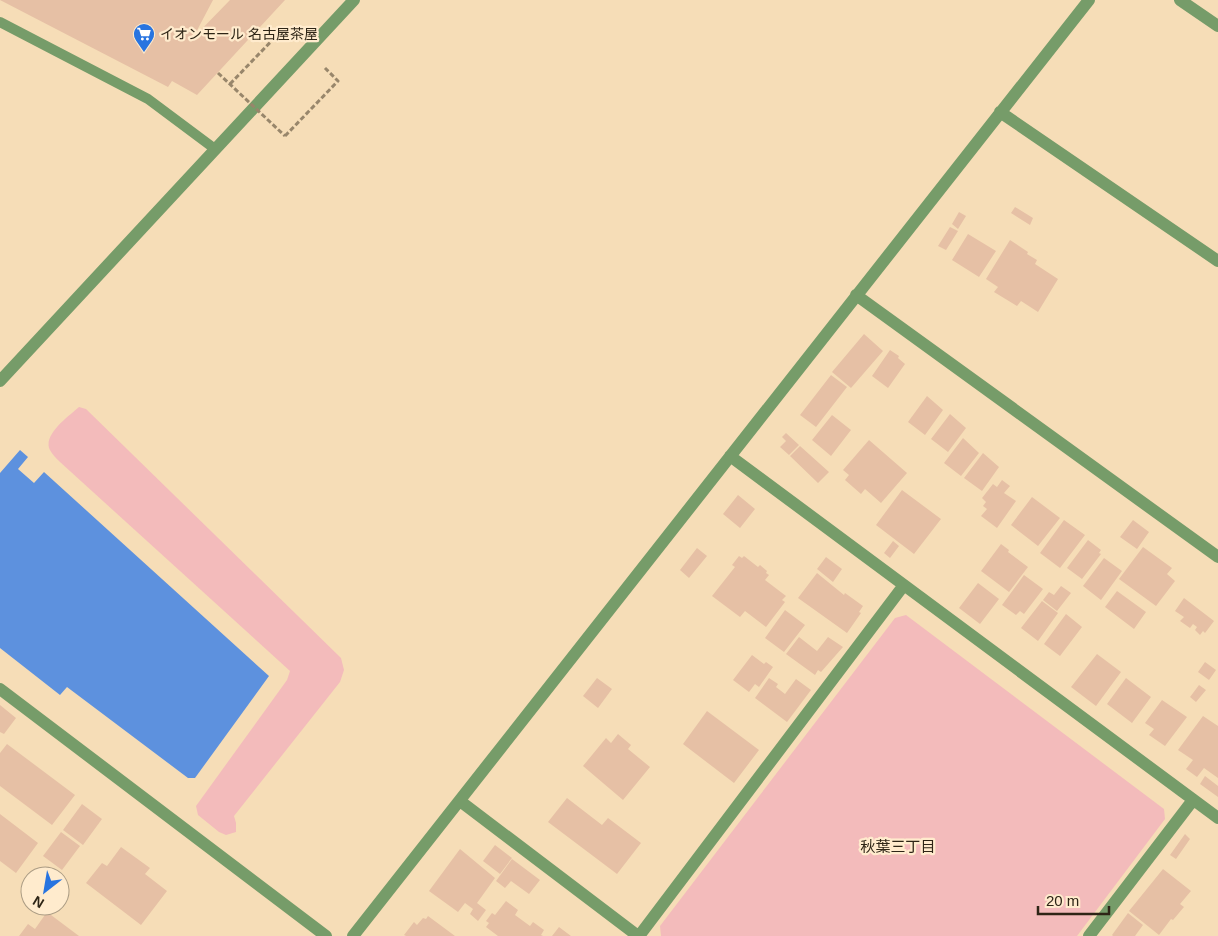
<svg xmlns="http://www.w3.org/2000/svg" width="1218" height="936" font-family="Helvetica,'Noto Sans JP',sans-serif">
<rect width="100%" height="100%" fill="#f6ddb7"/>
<!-- green -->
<path fill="#f3bbbb" d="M79,407L86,409L341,658L344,670L340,682L234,816L236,823V832L226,835L219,832L198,815L196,806L287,680L290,671L60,462C57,459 52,454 50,450C42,435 69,416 79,407Z
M906,615L1164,809L1165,819L1077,936H661L660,926L895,618Z"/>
<!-- water -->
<path fill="#5d91de" d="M20,450L28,457L18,469L34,483L44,472L269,676L195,778H188L67,687L60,695L0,648V473Z"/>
<!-- building -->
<path fill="#e6c0a5" d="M0,0H213L193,38L230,0H285L197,95L172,81L168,87Z
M1015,207L1033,218L1030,225L1011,213Z
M959,212L966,216L958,229L952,224Z
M950,227L958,231L946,250L938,246Z
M968,234L996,251L979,277L952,260Z
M1010,240L1028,252L1027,254L1037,260L1035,264L1058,279L1038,312L1021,301L1017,306L994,292L998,287L986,279Z
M864,334L883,351L851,388L832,372Z
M890,350L899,356L898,358L905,364L888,388L872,376Z
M831,375L847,387L816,427L800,415Z
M927,396L943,410L925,435L908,422Z
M950,414L966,428L948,452L931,439Z
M832,415L851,430L831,456L812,440Z
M786,433L799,445L789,455L780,447L786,441L782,437Z
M963,438L979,453L961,476L944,463Z
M869,440L907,473L881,503L865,489L861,494L845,480L849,475L843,470Z
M800,446L829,472L818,483L790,456Z
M983,453L999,467L982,491L964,478Z
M1002,480L1010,486L1004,493L1016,501L997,528L981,516L987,509L983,506L986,502L982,498L993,484L997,487Z
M902,490L941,519L914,554L876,525Z
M738,495L755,509L740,528L723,514Z
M1032,497L1060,518L1038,546L1011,525Z
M1064,520L1085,535L1060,568L1040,553Z
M1133,520L1149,532L1137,549L1120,537Z
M1088,540L1101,550L1099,553L1101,554L1082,579L1067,568Z
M893,541L899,546L890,558L884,553Z
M1001,544L1009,550L1008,552L1028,567L1009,592L981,571Z
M1143,547L1172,568L1167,574L1175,581L1156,606L1119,579Z
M697,548L707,556L689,578L680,570Z
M739,556L742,558L744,556L758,567L760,565L767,571L766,573L769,575L765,580L786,596L782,600L785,602L766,627L745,611L740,617L712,596L735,567L732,565Z
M826,557L842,569L833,582L817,569Z
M1104,558L1122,571L1101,600L1083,586Z
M817,573L844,595L845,593L863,606L859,612L861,613L847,633L798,598Z
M1024,575L1043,589L1024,614L1020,611L1016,615L1002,605Z
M978,583L999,599L980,624L959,608Z
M1061,586L1071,593L1057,611L1043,600L1049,592L1054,595Z
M1117,591L1146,612L1134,629L1105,607Z
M1184,598L1214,621L1205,633L1203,631L1200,635L1195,630L1197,627L1193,624L1190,628L1180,621L1184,617L1175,611Z
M1042,601L1058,613L1038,641L1021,628Z
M785,610L805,625L784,652L765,638Z
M1066,614L1082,627L1060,656L1044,644Z
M799,637L817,651L828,637L843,647L821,672L818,670L815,675L786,654Z
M1097,654L1121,672L1096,706L1071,687Z
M752,655L764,664L766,662L773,667L759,687L755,684L749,692L733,680Z
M1205,662L1216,670L1209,680L1198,672Z
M597,678L612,689L598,708L583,696Z
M769,678L778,684L776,687L785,694L796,679L811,690L787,722L755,698Z
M1126,678L1151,697L1132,723L1107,704Z
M1199,685L1206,690L1196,702L1190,697Z
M1162,700L1187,717L1165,746L1149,735L1154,729L1145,723Z
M0,705L16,718L4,734L0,732Z
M707,711L759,750L734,783L683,744Z
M1203,716L1218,726V778L1204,768L1197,777L1186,769L1193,760L1178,750Z
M618,734L631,745L628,749L650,767L623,800L583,766L606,738L611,743Z
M7,744L75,795L52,825L0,786V753Z
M1205,776L1218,786V797L1200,784Z
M567,798L602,825L608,818L641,843L617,874L548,822Z
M82,804L102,819L83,845L63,830Z
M0,814L38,843L16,873L0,861Z
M61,832L80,846L62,870L43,856Z
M1185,834L1190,839L1176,859L1170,855Z
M495,845L512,858L500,874L483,861Z
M121,847L150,868L145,874L167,891L141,925L86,883L102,863L107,866Z
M460,849L495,878L477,903L486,910L478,921L470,914L473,909L465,903L458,912L429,891Z
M512,859L540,880L529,894L511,881L505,888L496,881Z
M1163,869L1191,891L1180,904L1184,907L1173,920L1171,919L1159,935L1129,911Z
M506,901L518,910L515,915L530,926L533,922L544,930L541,935L543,936H498L486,927L489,923L486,921L492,913L495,915Z
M47,912L79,936H19L28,924L35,929Z
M1128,913L1143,925L1135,936H1113L1112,935Z
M428,916L455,936H406L404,935L414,922L417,925L423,918L426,919Z
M559,927L571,936H552Z"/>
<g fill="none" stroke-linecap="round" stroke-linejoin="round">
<!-- path -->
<path stroke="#98866b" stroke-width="3" stroke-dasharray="5 2.5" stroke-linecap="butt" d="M230,84L283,29L289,35
M285,136L338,81L325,68"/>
<!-- service -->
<path stroke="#769c69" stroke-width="10" d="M0,22L148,99L215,149"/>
<!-- minor -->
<path stroke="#769c69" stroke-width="12" d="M1000,112L1218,261
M856,295L1218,557
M730,456L1218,818
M0,689L326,936
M460,801L638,936
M353,936L1089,0
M639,936L904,585
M1089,936L1193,800"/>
<!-- tertiary -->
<path stroke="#769c69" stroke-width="12" d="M1180,0L1218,26
M0,381L354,0"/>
<!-- path-bridge -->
<path stroke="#98866b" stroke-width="3" stroke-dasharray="5 2.5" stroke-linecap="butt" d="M218,73L285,136"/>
</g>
<!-- icons -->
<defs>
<g id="supermarket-pin" transform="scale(1.125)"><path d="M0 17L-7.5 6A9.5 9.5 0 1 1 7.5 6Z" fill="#2874e0" stroke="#ffebcd"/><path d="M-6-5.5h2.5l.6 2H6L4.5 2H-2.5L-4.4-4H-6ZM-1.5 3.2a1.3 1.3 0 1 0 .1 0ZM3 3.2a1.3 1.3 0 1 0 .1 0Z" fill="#fff"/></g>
</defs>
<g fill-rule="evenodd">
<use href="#supermarket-pin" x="144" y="34"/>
</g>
<g text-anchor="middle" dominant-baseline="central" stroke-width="4.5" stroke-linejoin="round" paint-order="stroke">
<!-- poi labels -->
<g font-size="14" fill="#2e2516" stroke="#ffebcd" text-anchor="start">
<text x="160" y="34">イオンモール 名古屋茶屋</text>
</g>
<!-- neighbourhood labels -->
<g font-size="15" fill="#2e2516" stroke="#ffebcd">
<text x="898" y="846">秋葉三丁目</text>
</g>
</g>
<!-- north arrow -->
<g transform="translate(45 891) rotate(211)"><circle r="24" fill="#ffebcd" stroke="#ab9c84"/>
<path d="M0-4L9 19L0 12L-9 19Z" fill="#2874e0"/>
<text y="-8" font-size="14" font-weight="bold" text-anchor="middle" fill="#2e2516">N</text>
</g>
<!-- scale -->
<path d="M1038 906v8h71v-8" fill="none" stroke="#2e2516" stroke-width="2.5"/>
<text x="1046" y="906" font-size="15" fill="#2e2516" stroke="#ffebcd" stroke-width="4" paint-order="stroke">20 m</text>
</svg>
